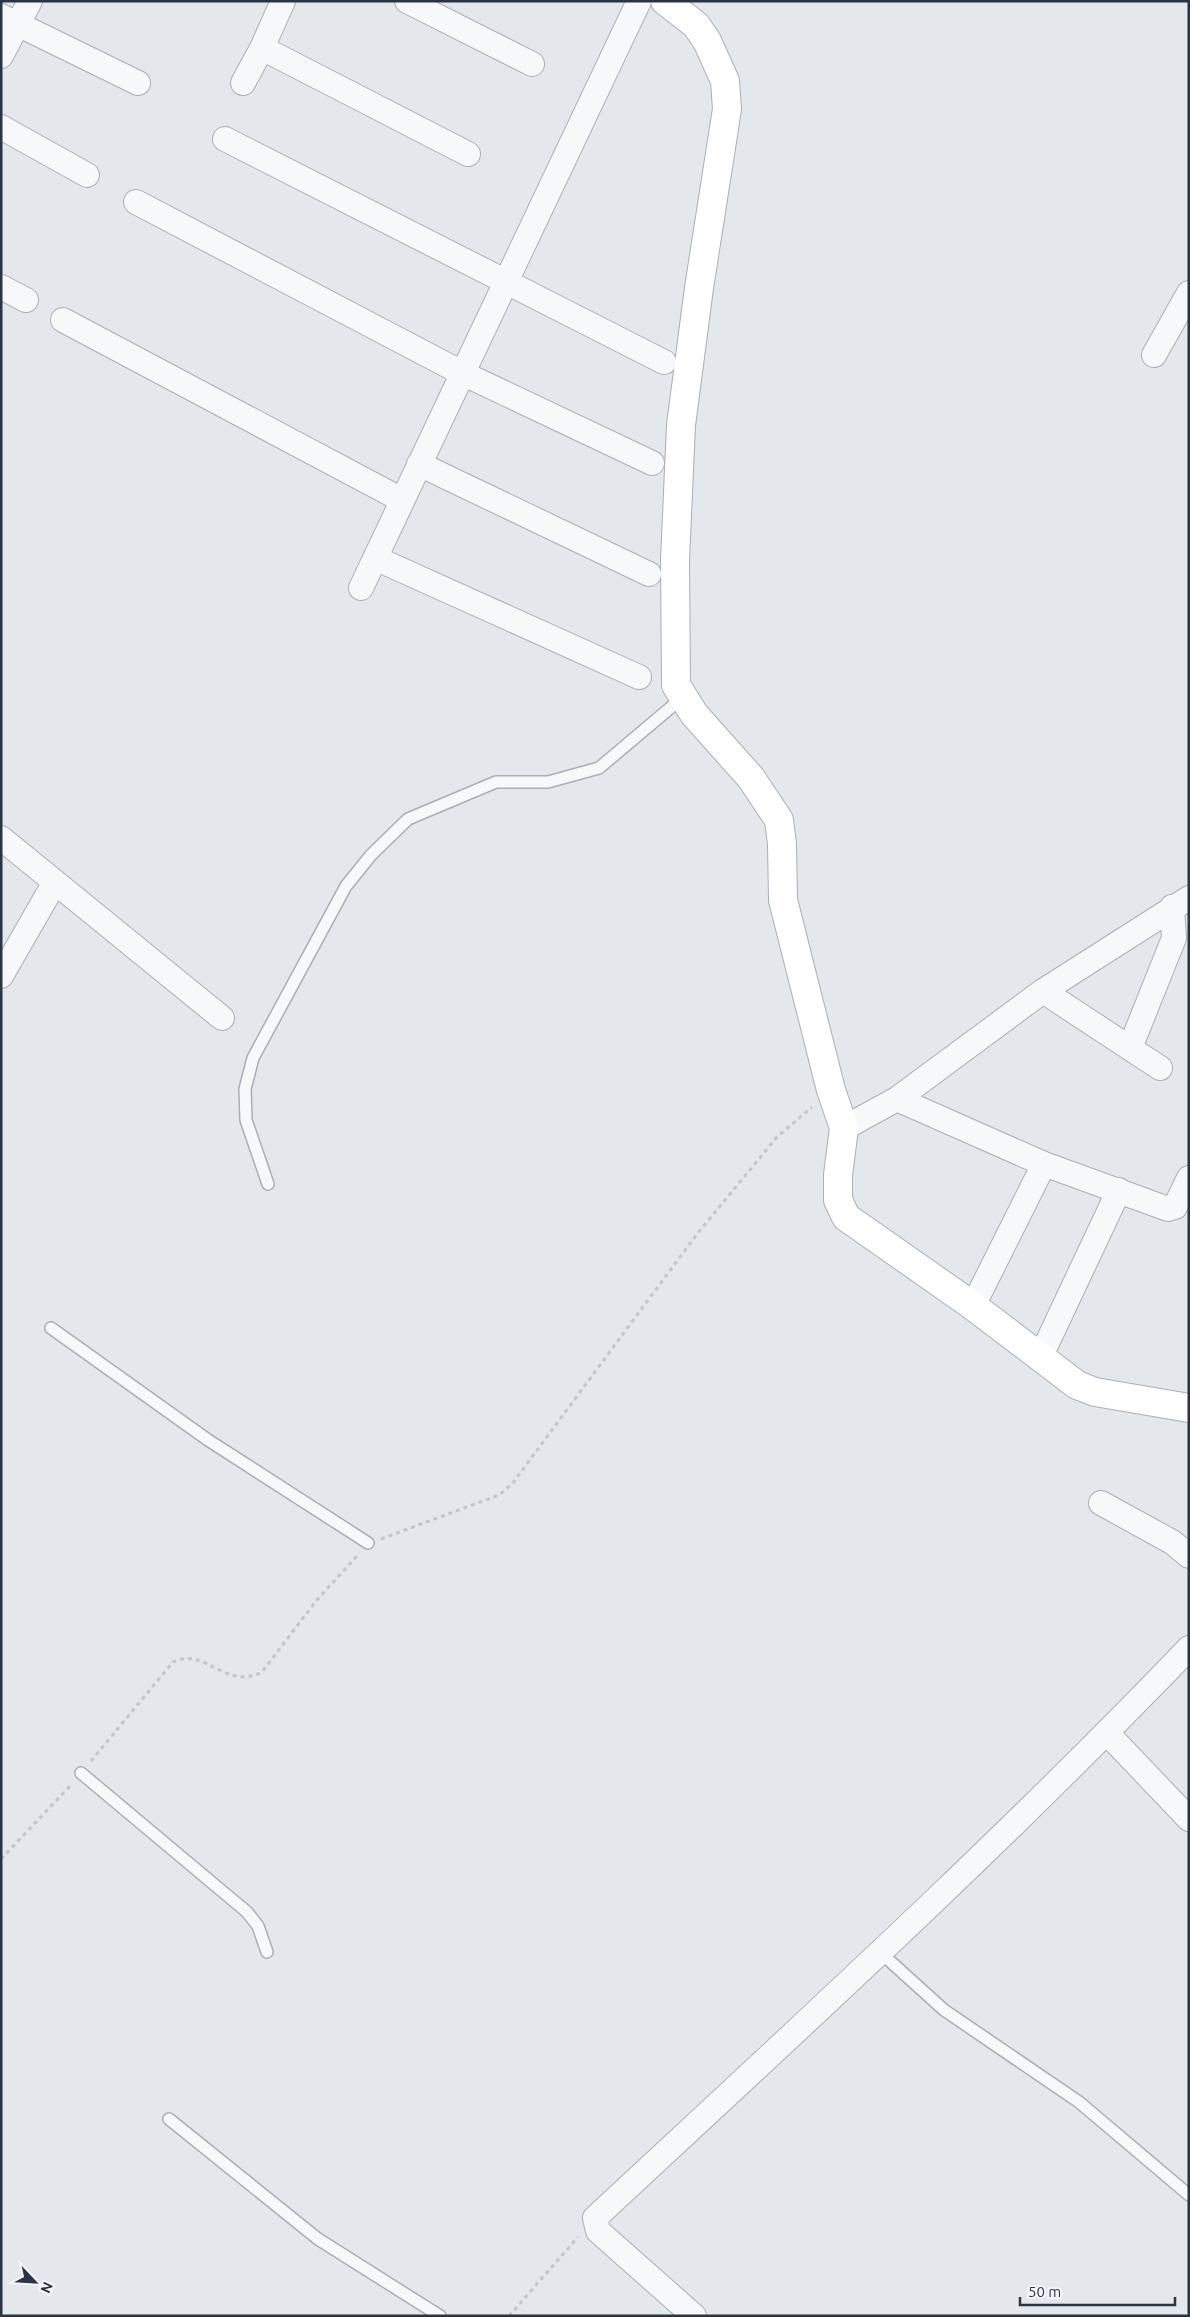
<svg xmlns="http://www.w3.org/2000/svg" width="1190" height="2317" font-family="Ubuntu,sans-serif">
<rect width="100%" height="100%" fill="#e4e7ec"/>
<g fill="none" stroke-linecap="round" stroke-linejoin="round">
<!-- lane casing -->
<g stroke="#a9aeb7" stroke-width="14">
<path id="lane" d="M268,1184L246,1120L245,1089L253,1058L346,886L371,855L408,819L496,782H548L599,768L682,698
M51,1328L208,1440L368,1543
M81,1773L247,1912L258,1926L267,1952
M881,1953L944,2010L1079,2102L1189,2195
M169,2119L318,2239L440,2316"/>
</g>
<!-- street casing -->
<g stroke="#a9aeb7" stroke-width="26">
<path id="street" d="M283,1L262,48L468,154
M407,1L532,64
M1,16L138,83
M1,56L30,1
M243,83L262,48
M1,127L87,175
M225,139L664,362
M136,202L462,373L652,463
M1,287L26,300
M63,320L402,500
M1154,355L1189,293
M419,464L649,574
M375,558L639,677
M361,588L639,1
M1,838L222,1018
M1,976L55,882
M1043,991L1160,1068
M1130,1048L1174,938L1172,907
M897,1099L1044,1164L1168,1209L1175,1207L1189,1178
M844,1128L897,1099L1043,991L1189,898
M973,1306L1044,1164
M1040,1358L1119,1190
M1101,1503L1172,1542L1189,1556
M1107,1733L1189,1819
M694,2316L598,2231L595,2218C796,2031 999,1846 1189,1648"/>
</g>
<!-- secondary casing -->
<g stroke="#a9aeb7" stroke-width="30">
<path id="secondary" d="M665,1L696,25L707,41L725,81L727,109L699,288L681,425L675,560L676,685L694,714L751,778L779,820L782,844L783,900L831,1090L844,1128L838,1175V1200L846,1217L973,1306L1077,1385L1095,1392L1189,1408"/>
</g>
<!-- path -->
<path stroke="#c2c5cb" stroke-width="3" stroke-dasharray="4 4" stroke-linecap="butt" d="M381,1539L499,1495L512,1484L697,1234L777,1137L812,1107
M91,1761L173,1662C205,1646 225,1691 262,1672L316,1601L358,1555
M1,1859L71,1785
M509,2316L578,2237"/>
<!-- lane -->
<use href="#lane" stroke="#f7f8fa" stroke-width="11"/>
<!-- street -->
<use href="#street" stroke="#f7f8fa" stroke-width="24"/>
<!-- secondary -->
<use href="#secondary" stroke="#fff" stroke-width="28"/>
</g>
<!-- border -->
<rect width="1190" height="2317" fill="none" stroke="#2b3445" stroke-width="5"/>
<!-- north arrow -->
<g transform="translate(35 2282) rotate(115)" stroke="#f4f6f9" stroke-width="4" paint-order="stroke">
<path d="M0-4L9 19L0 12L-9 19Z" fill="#2b3445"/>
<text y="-8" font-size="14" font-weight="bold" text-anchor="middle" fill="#2b3445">N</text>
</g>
<!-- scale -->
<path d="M1020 2297v8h155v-8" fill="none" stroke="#2b3445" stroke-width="2.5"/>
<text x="1028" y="2297" font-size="15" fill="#2b3445" stroke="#f4f6f9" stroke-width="4" paint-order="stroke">50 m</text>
</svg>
